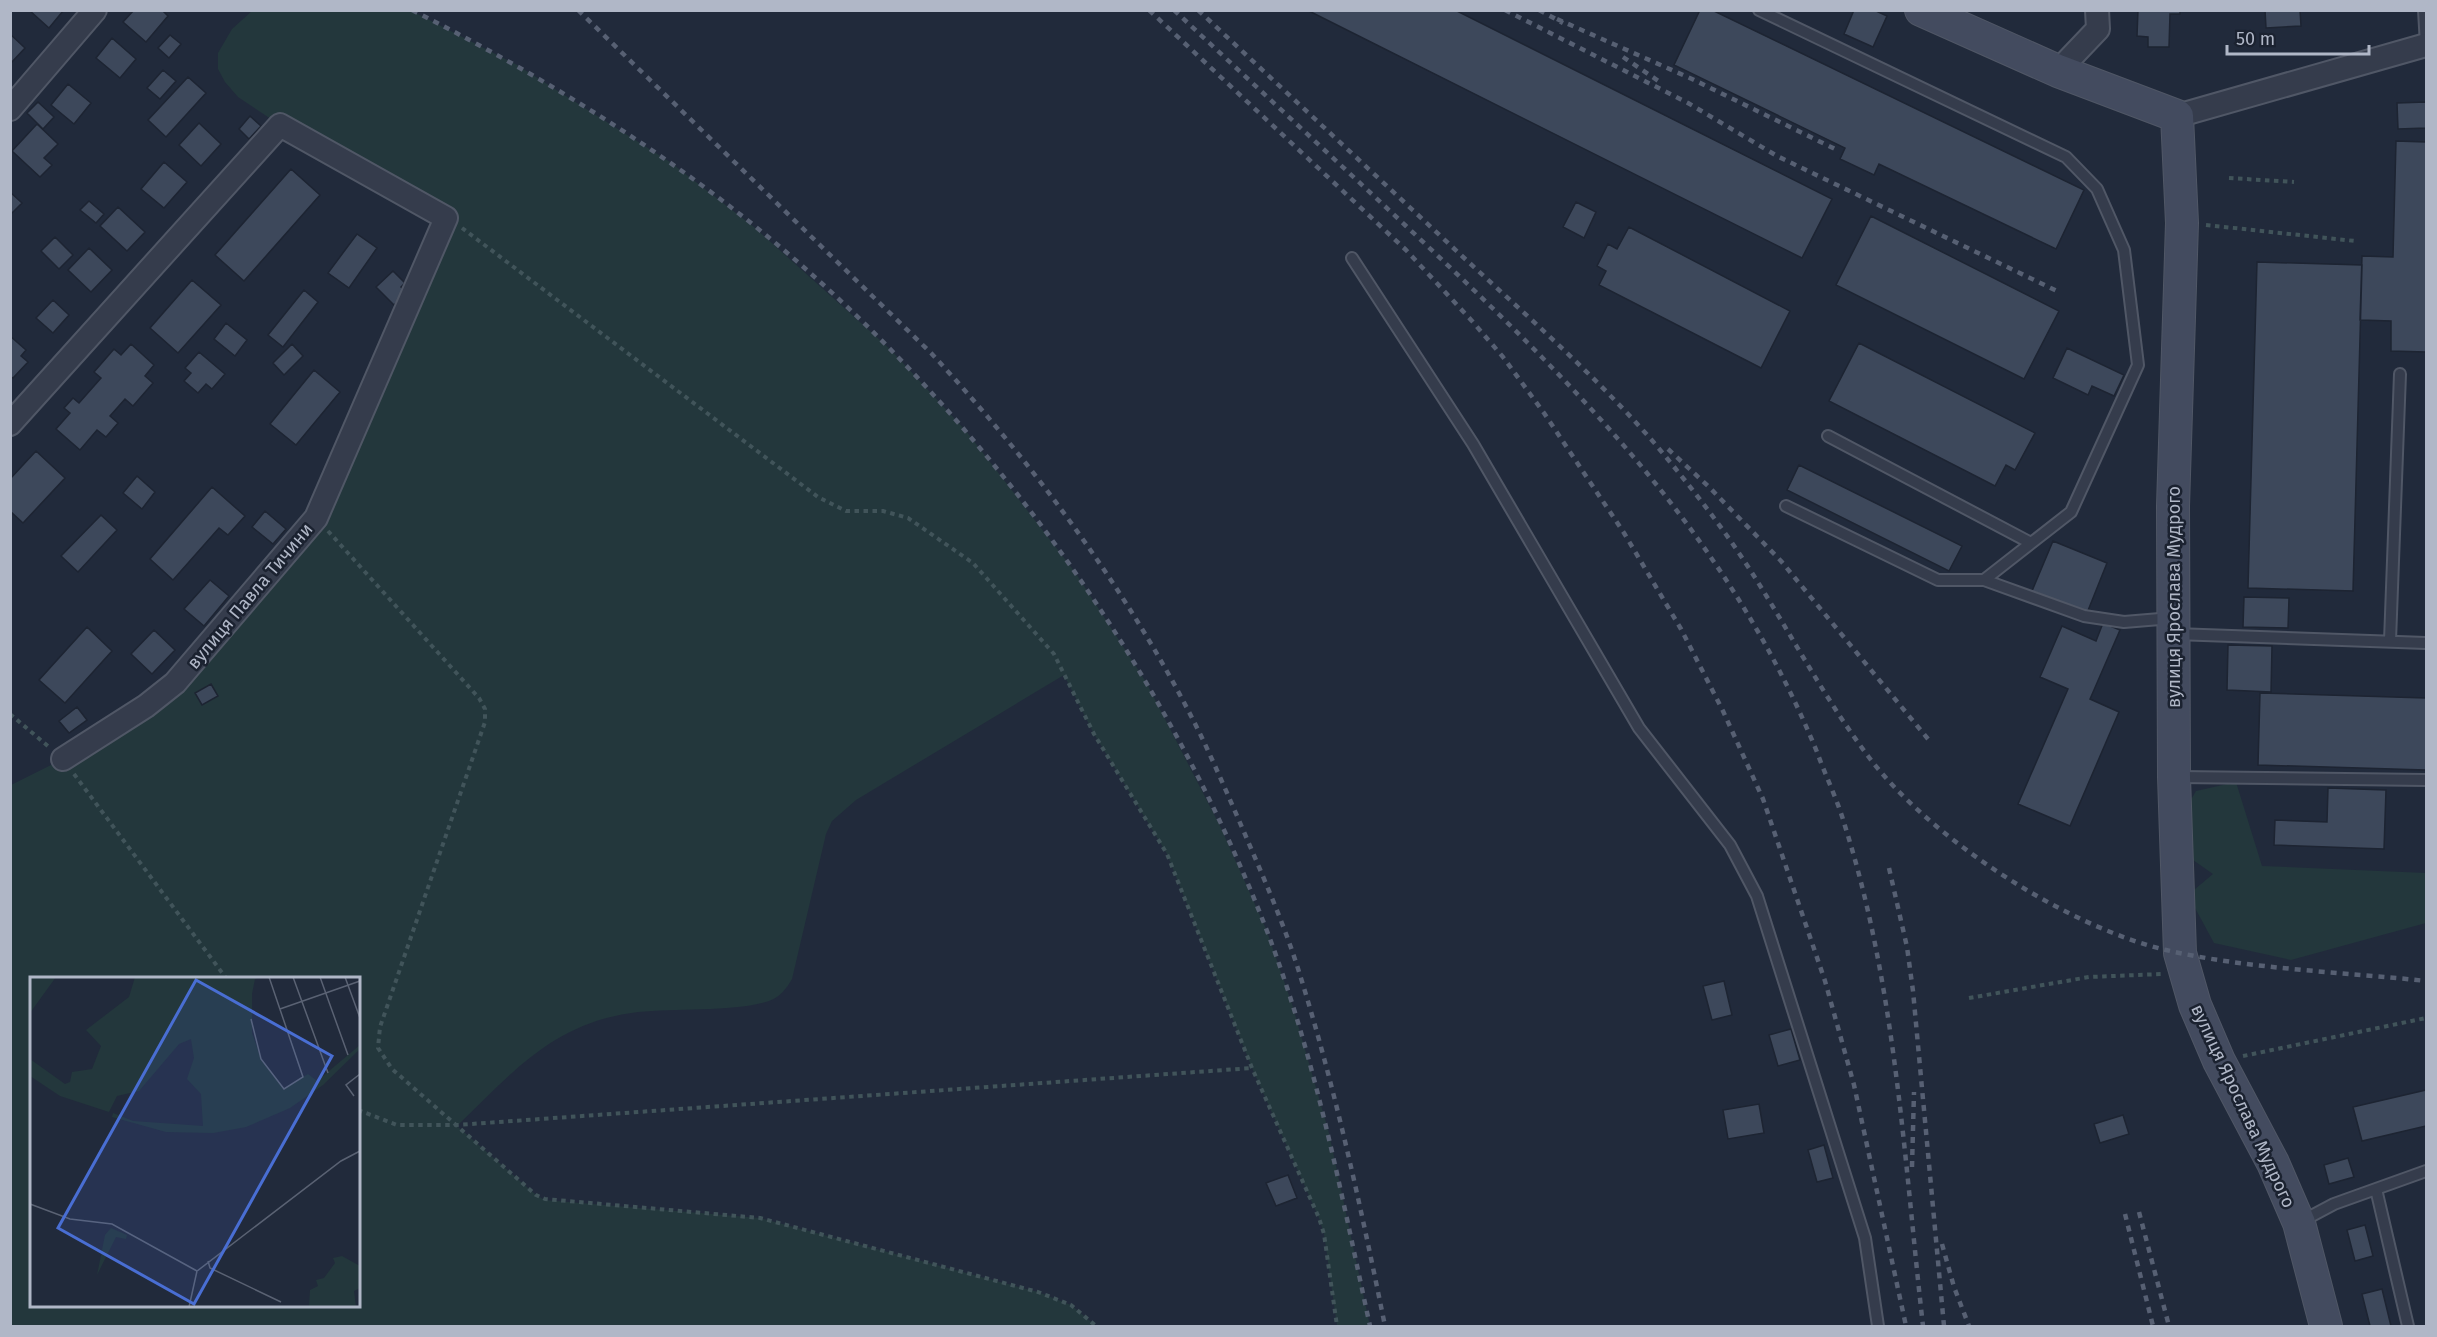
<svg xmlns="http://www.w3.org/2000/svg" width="2437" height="1337" font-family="'Fira Sans',sans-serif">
<rect width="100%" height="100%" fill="#212a3b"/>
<!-- green -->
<path fill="#23373c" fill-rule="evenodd" d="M252,11H412L517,65L670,162L754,227L890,349L966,431L1075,572L1146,682L1220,826L1266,929L1292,1004L1329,1133L1370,1326H1337L1324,1234L1319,1218L1252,1068L1167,854L1094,734L1064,675L856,800L832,821L826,834L792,979C787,988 780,997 769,1001C735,1012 676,1008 638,1012C554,1022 514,1071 457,1126L536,1195L545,1200L760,1218L1038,1292L1071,1305L1096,1326H11V785L63,759L146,706L316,518L446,218L280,125L238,97L225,82L218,69V53L232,29ZM32,978H358V1306H32Z
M2236,782L2262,866L2426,873V923L2291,960L2214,943L2188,895L2213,874L2193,860L2182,815L2196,791Z"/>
<!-- building -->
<path fill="#3d485b" stroke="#1d2432" stroke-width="1.5" d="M29,10H62L63,11L49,28Z
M134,10H162L168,16L146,42L123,22Z
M1307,10H1455L1832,199L1802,258Z
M1700,10H1712L2084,190L2056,249L1879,164L1874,175L1840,159L1845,148L1674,65Z
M1854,10H1874L1887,16L1873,47L1844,34Z
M2138,10H2180V14H2170L2169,47H2148V37L2137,36Z
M2265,10H2300L2301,26L2266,28Z
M10,34L25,48L10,64Z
M170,35L181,44L169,58L158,48Z
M112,38L136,59L120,78L96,58Z
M163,70L176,81L160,99L147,88Z
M188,77L206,93L166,137L148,120Z
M68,84L91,103L74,124L51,105Z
M38,102L54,117L43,129L27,113Z
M2426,102V128L2398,129L2397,103Z
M250,116L261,126L249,139L239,129Z
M199,123L221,144L201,166L179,145Z
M37,124L58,144L44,158L52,165L40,177L12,151Z
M2396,141L2426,142V352L2391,351V321L2360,320L2362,256L2393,257Z
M164,162L187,182L164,208L141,189Z
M291,169L320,195L244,281L215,255Z
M10,192L22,203L10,215Z
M89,201L104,214L96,223L80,210Z
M1576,202L1596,212L1584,238L1563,227Z
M118,207L145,232L127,251L100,226Z
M1871,216L2059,311L2024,379L1836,285Z
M1629,227L1790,311L1761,368L1599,285L1606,271L1597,266L1608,244L1617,249Z
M357,234L377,248L349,288L328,273Z
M55,237L73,255L59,269L41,251Z
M89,248L112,270L91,292L68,270Z
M2257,262L2362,265L2353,591L2248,588Z
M393,271L405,283L401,287L407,293L394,305L376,287Z
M192,280L221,305L178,353L150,328Z
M304,290L318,302L283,347L268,335Z
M53,300L69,315L53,333L36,318Z
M226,323L247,340L235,356L214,339Z
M10,336L26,350L21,356L28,362L13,378L10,376Z
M1859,343L2035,433L2015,470L2006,465L1995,486L1829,401Z
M131,344L154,365L145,376L153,383L133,406L125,399L110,416L118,423L106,437L97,430L80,450L56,429L70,413L64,408L73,398L79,403L101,378L94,372L114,349L121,355Z
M292,344L303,356L284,375L273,363Z
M2067,348L2124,375L2114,396L2092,386L2088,395L2053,378Z
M199,352L225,374L212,389L206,384L198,393L184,381L191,373L185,368Z
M314,370L340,392L296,445L270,424Z
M36,451L65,478L23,523L10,511V479Z
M1799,465L1962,546L1949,571L1787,490Z
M137,476L155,492L142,509L123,493Z
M212,487L245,516L228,535L219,528L173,580L150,559Z
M265,511L286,529L273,544L252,527Z
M101,515L117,530L78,572L61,556Z
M2053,541L2107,563L2087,613L2032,591Z
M210,580L229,596L204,626L184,609Z
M2244,597L2289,598L2288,628L2243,627Z
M2103,623L2120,630L2090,699L2119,712L2070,826L2018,804L2068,689L2040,677L2062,626L2096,641Z
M87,627L112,651L65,703L39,680Z
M154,630L175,650L152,674L131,654Z
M2228,645L2272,646L2271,692L2227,690Z
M211,684L218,696L202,705L195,693Z
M2260,693L2426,698V770L2258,765Z
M77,707L87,720L69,733L59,721Z
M2328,788L2386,790L2384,849L2274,845L2275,820L2327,822Z
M1724,981L1732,1015L1712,1020L1703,986Z
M1791,1029L1800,1060L1778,1066L1769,1035Z
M2426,1090V1126L2362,1141L2353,1107Z
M1759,1104L1764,1133L1728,1139L1723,1110Z
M2123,1115L2129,1134L2100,1143L2094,1124Z
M1824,1145L1833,1178L1817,1182L1808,1150Z
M2348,1158L2354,1177L2329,1184L2324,1165Z
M1288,1175L1297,1198L1276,1206L1266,1183Z
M2365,1225L2373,1256L2355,1261L2347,1230Z
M2382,1289L2391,1326H2370L2362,1294Z"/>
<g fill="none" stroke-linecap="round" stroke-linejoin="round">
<!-- lane casing -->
<g stroke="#505766" stroke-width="14">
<path id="lane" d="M1759,10L2066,157L2097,189L2124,250L2138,365L2071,512L1984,580
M2424,10L2426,45
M1352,258L1473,444L1639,728L1730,845L1757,896L1865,1238L1878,1326
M1828,436L2031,543
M1786,506L1938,580H1984L2084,616L2124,622L2172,618
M2175,634L2426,643
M2390,641L2400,374
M2178,777L2426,780
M2376,1189L2408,1326
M2302,1221L2334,1204L2426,1171"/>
</g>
<!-- street casing -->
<g stroke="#505766" stroke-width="26">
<path id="street" d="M2058,71L2098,29L2097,10
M10,109L95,10
M2177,116L2426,45
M10,424L280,125L446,218L316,518L175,683L146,706L63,759"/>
</g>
<!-- secondary casing -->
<g stroke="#505766" stroke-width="34">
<path id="secondary" d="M1921,10L2058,71L2177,116L2182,223L2173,506L2174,777L2180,953L2195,1005L2219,1061L2273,1163L2299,1223L2326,1326"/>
</g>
<!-- path -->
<path stroke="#41545a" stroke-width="4" stroke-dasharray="4.5 4.5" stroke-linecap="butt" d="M2229,178L2294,182
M2206,225L2355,241
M462,228L818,497L846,511H883L908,518L973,563L1054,654L1094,734L1167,854L1252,1068L1319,1218L1324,1234L1337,1326
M328,531L479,698L485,709V722L380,1027L378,1048L392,1069L536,1195L545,1199L760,1218L1038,1292L1071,1305L1096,1326
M10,714L49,747
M74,774L226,978
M1969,998L2089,977L2162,974
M2243,1056L2426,1018
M358,1110L397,1125H457L1252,1068"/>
<!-- lane -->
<use href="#lane" stroke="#353c4c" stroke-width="10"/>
<!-- street -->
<use href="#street" stroke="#353c4c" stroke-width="22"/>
<!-- secondary -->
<use href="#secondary" stroke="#434b5f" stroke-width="32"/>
<!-- rail -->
<path stroke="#576073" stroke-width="4.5" stroke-dasharray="6 6" stroke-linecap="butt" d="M412,10C501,55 587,105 669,162C933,344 1152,632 1267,931C1316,1059 1341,1193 1370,1326
M578,10L931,353C1036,466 1137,603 1204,742C1218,772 1231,802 1244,832C1264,879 1285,926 1300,975C1336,1091 1361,1208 1385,1326
M1149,10L1406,250L1472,321L1503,357L1544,413L1624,533L1681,629L1723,711L1763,799L1825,981L1854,1085L1906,1326
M1174,10C1251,82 1329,154 1406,226C1575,384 1728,534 1817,752C1826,777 1838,801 1845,826C1896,988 1904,1159 1923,1326
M1198,10C1286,92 1374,174 1462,256C1528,317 1597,377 1656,445C1691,487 1725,530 1754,576C1792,636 1825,699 1868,756C1929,838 2067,927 2166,950C2247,969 2343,972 2426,981
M1505,10L1688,103L1777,156L2057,291
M1539,10L1563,23
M1557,19L1692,79L1835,149
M1623,57L1660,82
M1668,449L1709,487L1781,561L1928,739
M1889,868L1907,947L1913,991L1944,1326
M1912,1167L1914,1092
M2139,1212L2169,1326
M2125,1214L2153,1326
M1942,1244L1954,1287L1969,1326"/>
</g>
<g text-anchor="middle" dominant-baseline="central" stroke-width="5" stroke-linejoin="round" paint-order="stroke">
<!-- street labels -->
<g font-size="18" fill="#b0b7c7" stroke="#1b2230">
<text transform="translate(250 596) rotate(-50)">вулиця Павла Тичини</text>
<text transform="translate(2174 597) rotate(-90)">вулиця Ярослава Мудрого</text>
<text transform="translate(2243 1106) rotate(65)">вулиця Ярослава Мудрого</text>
</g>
</g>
<!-- overview -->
<g transform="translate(30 977)">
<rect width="330" height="330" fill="#212a3b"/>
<path d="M0,0H26L0,36ZM105,0H230L225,2L222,17V56L231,82L254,112L278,97L287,104L330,68V72L293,108L260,131L216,150L183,156L136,155L82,140L83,136L103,144L173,149L171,117L157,102L164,81L161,62L149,67L109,114L87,119L79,135L30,119L0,99V82L35,107L40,105L42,95L62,92L71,69L56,53L99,20ZM81,251L97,258L96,262L86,260L67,298L75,258ZM312,279L330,289V311L324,314L326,330H279L280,313L288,309L286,303L294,301L305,286L303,281Z" fill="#23373c"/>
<path fill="none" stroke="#5a6273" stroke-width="1.5" d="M263,0L298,96M290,0L318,78M315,0L330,41M250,32L330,4M221,42L231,82L254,112L273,100L239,0M324,119L316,108L330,97M0,227L40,242L82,247L167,294L311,184L330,174M178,284L180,291L251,325M159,330L167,294"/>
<path fill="#496ed3" fill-opacity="0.15" stroke="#496ed3" stroke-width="3" d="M166,3L302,79L164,327L28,251Z"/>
<rect width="330" height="330" fill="none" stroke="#b0b7c7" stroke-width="3"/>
</g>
<!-- border -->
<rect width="2437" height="1337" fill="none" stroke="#b0b7c7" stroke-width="24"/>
<!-- scale -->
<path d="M2227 45v9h142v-9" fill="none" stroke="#b0b7c7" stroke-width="3"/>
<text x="2236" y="45" font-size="18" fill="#b0b7c7" stroke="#1b2230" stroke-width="4.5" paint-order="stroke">50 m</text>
</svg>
